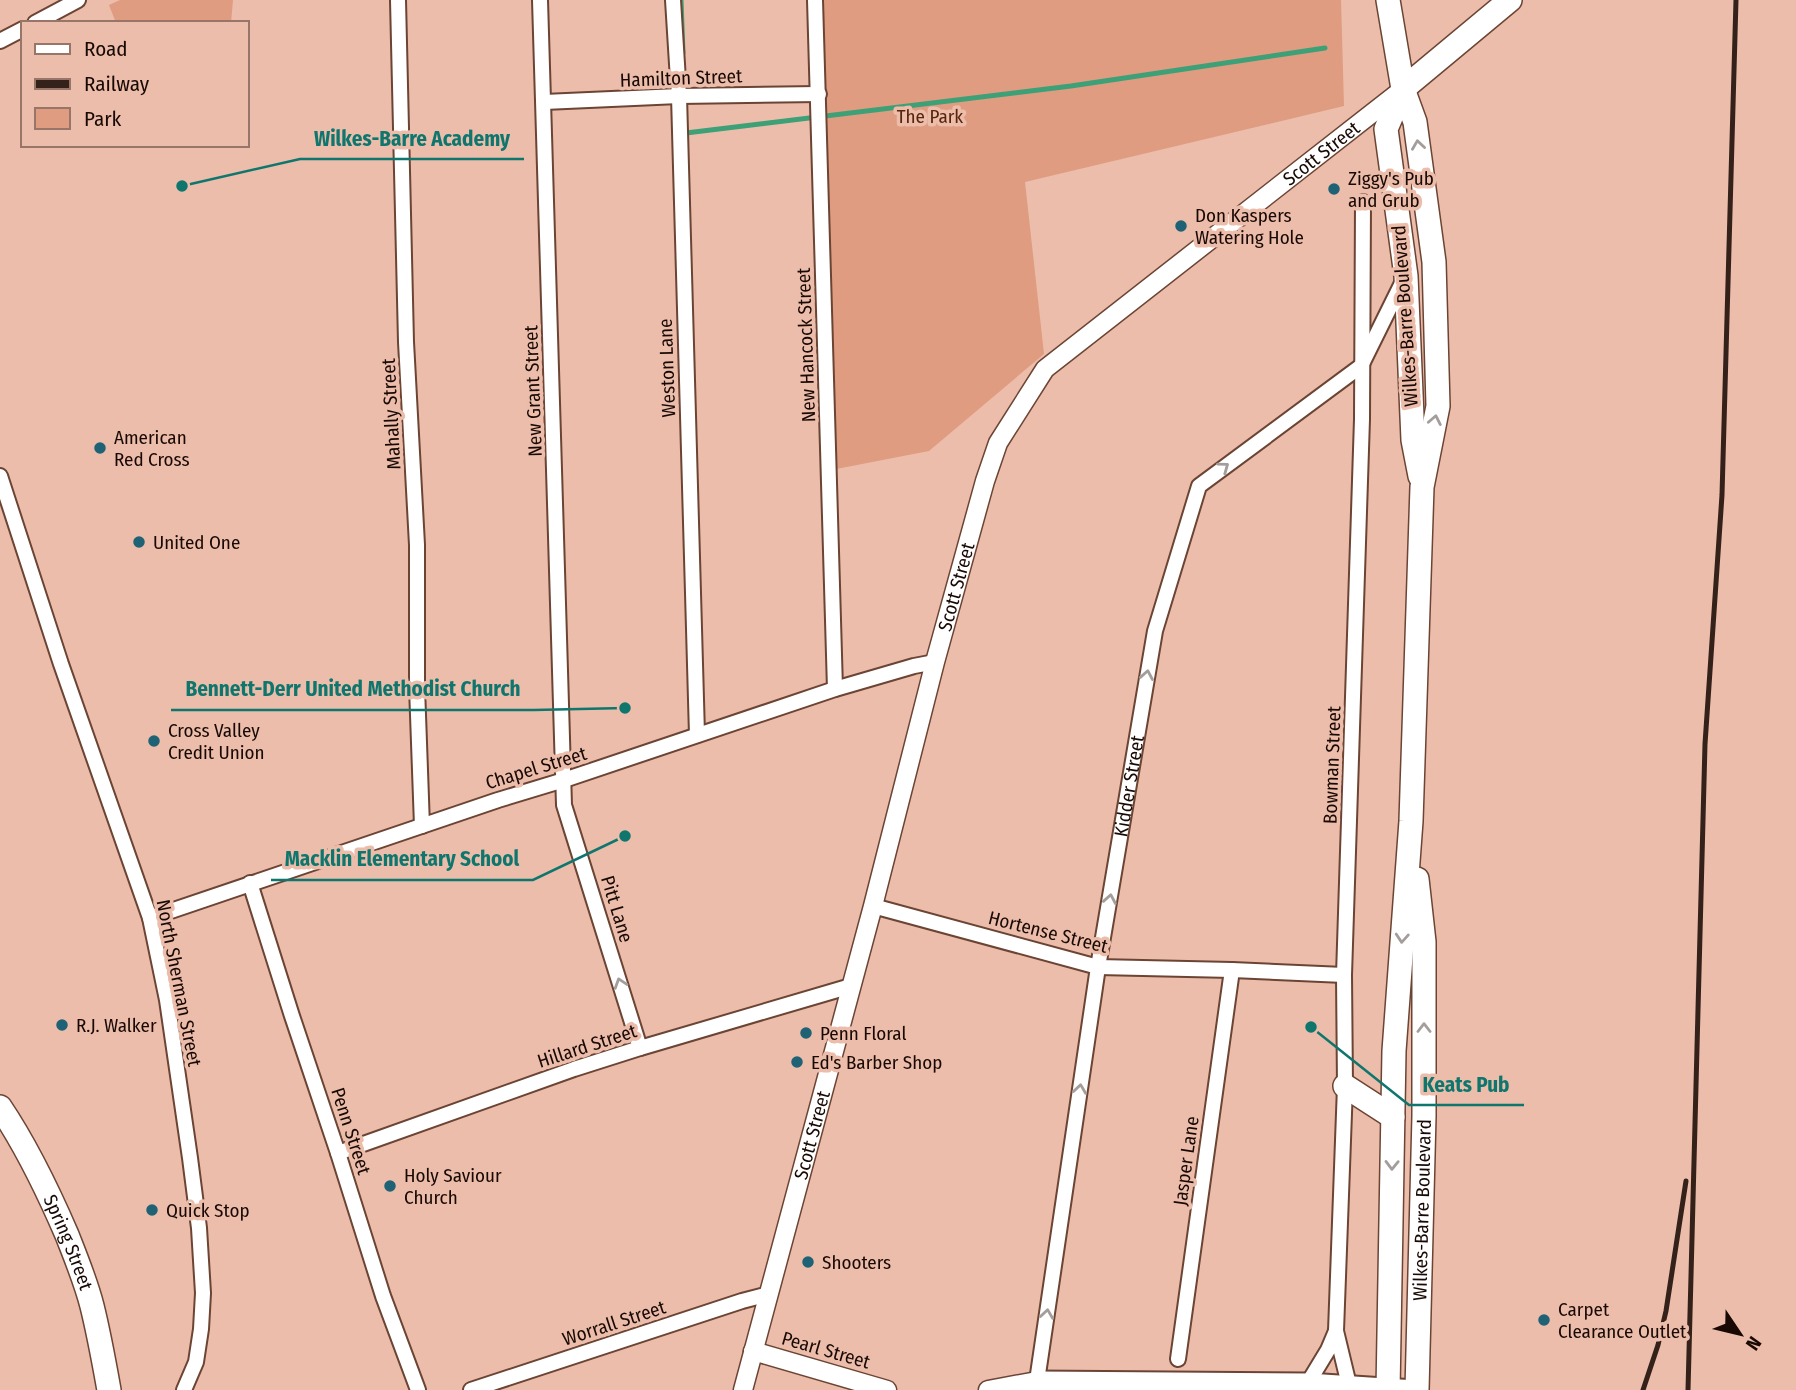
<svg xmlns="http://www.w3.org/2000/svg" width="1796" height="1390" font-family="'Fira Sans Condensed',sans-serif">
<rect width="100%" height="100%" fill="#ecbdaa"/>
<!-- green -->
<path fill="#df9c81" d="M120,0H233L231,23H116L109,5Z
M813,0H1341L1344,106L1025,182L1044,354L929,451L831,470Z"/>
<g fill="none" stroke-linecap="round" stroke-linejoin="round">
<!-- stream -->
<path stroke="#3ea077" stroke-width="5" d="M681,0L683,53
M686,129V133L1071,86L1325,48"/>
<!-- minor casing -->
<g stroke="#6b4434" stroke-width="18">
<g id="minor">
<path d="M398,0L406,342L417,545V687L422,826"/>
<path d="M540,0L564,805L640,1048"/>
<path d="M673,0L679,96L697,735"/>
<path d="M815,0L835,689"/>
<path d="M35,23L78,0"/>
<path d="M0,41L23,29"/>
<path d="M544,102L679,96L819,94"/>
<path d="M0,476L61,664L150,918L167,1000L190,1158L199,1228L203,1293L201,1329L196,1362L184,1390"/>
<path d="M250,883L292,1016L338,1153L383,1296L418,1390"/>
<path d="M873,906L1098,967L1232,970L1344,975"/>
<path d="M150,918L498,800L564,780L835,689L914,666L935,662"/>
<path d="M338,1153L574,1069L640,1048L851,986"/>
<path d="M1178,1359L1232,970"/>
<path id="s1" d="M1037,1381L1098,967L1155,631L1199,486L1361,366L1404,279"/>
<path d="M1308,1383L1328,1350L1336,1331"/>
<path d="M1349,1385L1336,1331L1345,1086L1344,975L1362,419L1363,202"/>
<path d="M471,1390L742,1301L769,1294"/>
</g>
</g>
<!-- tertiary casing -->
<g stroke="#6b4434" stroke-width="21">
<g id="tertiary">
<path d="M753,1351L887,1390"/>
<path id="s2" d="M743,1390L873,906L935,662L985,481L998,443L1045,369L1403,89"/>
<path d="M988,1390L1037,1381"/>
</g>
</g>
<!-- secondary casing -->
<g stroke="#6b4434" stroke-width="23">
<path id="secondary" d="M1035,1390L1037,1381L1308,1383L1415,1390"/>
</g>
<!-- primary casing -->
<g stroke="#6b4434" stroke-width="26">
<g id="primary">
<path d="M1388,0L1403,89L1415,122L1434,262L1438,406L1422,487L1411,821L1394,1051L1388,1390"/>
<path d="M1420,476L1413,440L1406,276L1386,129L1403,89L1510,0"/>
<path d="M1345,1086L1393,1117"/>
<path id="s3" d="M0,1107C27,1147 48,1191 67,1235C76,1258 86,1282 92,1306C99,1334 104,1362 109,1390"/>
<path id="s4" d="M1417,1390L1424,1116V942L1417,879"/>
</g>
</g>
<!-- minor -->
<use href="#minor" stroke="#fff" stroke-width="14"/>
<!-- tertiary -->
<use href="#tertiary" stroke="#fff" stroke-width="18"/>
<!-- secondary -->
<use href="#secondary" stroke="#fff" stroke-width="19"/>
<!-- primary -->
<use href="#primary" stroke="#fff" stroke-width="23"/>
<!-- rail -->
<path stroke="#34211a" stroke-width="5" d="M1643,1390L1658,1345L1666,1311L1686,1181
M1688,1390L1705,744L1722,495L1736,0"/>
</g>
<!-- one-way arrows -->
<defs><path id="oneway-chevron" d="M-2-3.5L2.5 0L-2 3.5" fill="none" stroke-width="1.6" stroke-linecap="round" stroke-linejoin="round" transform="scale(1.75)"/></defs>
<g stroke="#a39d9b">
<use href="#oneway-chevron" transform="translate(1418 145) rotate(-98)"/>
<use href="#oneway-chevron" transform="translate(1435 420) rotate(-79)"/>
<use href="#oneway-chevron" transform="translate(1224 467) rotate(-36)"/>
<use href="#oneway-chevron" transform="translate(1147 675) rotate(-80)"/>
<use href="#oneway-chevron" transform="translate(1110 899) rotate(-80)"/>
<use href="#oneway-chevron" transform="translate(1402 938) rotate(94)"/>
<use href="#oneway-chevron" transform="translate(620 983) rotate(-108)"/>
<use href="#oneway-chevron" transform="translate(1424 1028) rotate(-90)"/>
<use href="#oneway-chevron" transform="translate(1080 1089) rotate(-82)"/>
<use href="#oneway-chevron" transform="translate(1392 1165) rotate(91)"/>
<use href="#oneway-chevron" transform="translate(1047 1314) rotate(-82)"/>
</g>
<!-- markers -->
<g fill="#1f6175" stroke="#ecbdaa" stroke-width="2.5">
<circle cx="1334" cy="189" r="7"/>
<circle cx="1181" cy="226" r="7"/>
<circle cx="100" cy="448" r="7"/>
<circle cx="139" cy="542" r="7"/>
<circle cx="154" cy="741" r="7"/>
<circle cx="62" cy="1025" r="7"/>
<circle cx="806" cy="1033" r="7"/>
<circle cx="797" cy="1062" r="7"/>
<circle cx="390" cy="1186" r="7"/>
<circle cx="152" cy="1210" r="7"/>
<circle cx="808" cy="1262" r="7"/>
<circle cx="1544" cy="1320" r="7"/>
</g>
<g text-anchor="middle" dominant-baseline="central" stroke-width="7" stroke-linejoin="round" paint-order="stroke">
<!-- street labels -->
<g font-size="19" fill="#180904" stroke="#ecbdaa">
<text transform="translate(681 78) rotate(-2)">Hamilton Street</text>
<text stroke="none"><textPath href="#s2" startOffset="1419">Scott Street</textPath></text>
<text transform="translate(1405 316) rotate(-94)">Wilkes-Barre Boulevard</text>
<text transform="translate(806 345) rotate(-92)">New Hancock Street</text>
<text transform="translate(667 368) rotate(-92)">Weston Lane</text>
<text transform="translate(533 391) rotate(-92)">New Grant Street</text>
<text transform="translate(391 414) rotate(-93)">Mahally Street</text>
<text stroke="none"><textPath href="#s2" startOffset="831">Scott Street</textPath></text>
<text transform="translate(1332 765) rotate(-88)">Bowman Street</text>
<text transform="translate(536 768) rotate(-17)">Chapel Street</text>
<text stroke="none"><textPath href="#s1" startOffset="602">Kidder Street</textPath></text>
<text transform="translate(617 909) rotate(73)">Pitt Lane</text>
<text transform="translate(1048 932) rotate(14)">Hortense Street</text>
<text transform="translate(179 983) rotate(79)">North Sherman Street</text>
<text transform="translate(587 1046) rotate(-18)">Hillard Street</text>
<text transform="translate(351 1131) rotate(72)">Penn Street</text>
<text stroke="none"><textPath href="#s2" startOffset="264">Scott Street</textPath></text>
<text transform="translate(1186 1161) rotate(-82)">Jasper Lane</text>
<text stroke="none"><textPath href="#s4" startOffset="180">Wilkes-Barre Boulevard</textPath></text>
<text stroke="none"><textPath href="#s3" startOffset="152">Spring Street</textPath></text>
<text transform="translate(614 1323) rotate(-18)">Worrall Street</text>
<text transform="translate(826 1350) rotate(16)">Pearl Street</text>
</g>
<!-- park labels -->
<g font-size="19" fill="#58240c" stroke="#ecbdaa">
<text x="930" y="116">The Park</text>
</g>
<!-- poi labels -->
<g font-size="19" fill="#180904" stroke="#ecbdaa" text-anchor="start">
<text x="1348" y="178">Ziggy's Pub<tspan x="1348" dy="22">and Grub</tspan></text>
<text x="1195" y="215">Don Kaspers<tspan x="1195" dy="22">Watering Hole</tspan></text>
<text x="114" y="437">American<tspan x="114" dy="22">Red Cross</tspan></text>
<text x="153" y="542">United One</text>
<text x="168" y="730">Cross Valley<tspan x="168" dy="22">Credit Union</tspan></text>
<text x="76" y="1025">R.J. Walker</text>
<text x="820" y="1033">Penn Floral</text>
<text x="811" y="1062">Ed's Barber Shop</text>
<text x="404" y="1175">Holy Saviour<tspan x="404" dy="22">Church</tspan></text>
<text x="166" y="1210">Quick Stop</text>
<text x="822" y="1262">Shooters</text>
<text x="1558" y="1309">Carpet<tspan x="1558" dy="22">Clearance Outlet</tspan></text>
</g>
</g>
<!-- callouts -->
<path fill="none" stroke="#0f766e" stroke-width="2.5" d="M182 186L300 159H524M625 708L534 710H171M625 836L533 880H271M1311 1027L1409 1105H1524"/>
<g fill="#0f766e" stroke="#ecbdaa" stroke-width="2.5">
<circle cx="182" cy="186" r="7"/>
<circle cx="625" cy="708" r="7"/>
<circle cx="625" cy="836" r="7"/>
<circle cx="1311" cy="1027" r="7"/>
</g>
<g font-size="21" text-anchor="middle" font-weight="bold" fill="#0f766e" stroke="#ecbdaa" stroke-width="7" stroke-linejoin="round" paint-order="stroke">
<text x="412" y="146">Wilkes-Barre Academy</text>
<text x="353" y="696">Bennett-Derr United Methodist Church</text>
<text x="402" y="866">Macklin Elementary School</text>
<text x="1466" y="1092">Keats Pub</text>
</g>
<!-- legend -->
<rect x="21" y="21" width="228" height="126" fill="#ecbdaa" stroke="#977568" stroke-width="2"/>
<rect x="35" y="44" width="35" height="10" fill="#ffffff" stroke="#977568" stroke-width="2"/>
<text x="84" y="56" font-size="21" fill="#180904">Road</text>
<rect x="35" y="79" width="35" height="10" fill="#34211a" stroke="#977568" stroke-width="2"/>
<text x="84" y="91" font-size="21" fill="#180904">Railway</text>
<rect x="35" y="108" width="35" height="21" fill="#df9c81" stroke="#977568" stroke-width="2"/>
<text x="84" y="126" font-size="21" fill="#180904">Park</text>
<!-- north arrow -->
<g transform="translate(1740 1334) rotate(125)" stroke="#ecbdaa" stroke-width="5" paint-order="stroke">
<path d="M0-5L12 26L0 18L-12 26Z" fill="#180904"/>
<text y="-10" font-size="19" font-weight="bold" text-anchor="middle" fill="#180904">N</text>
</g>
</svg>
